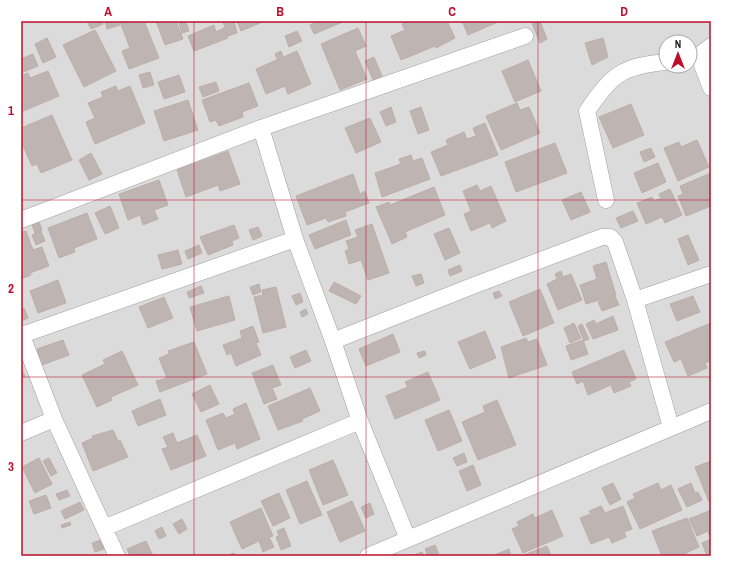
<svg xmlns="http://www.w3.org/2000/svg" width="732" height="577" font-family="'Archivo Narrow',sans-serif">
<rect width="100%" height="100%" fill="#eee9e4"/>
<!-- residential -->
<path fill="#dcdbdb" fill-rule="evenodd" d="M21,21H711V556H21ZM666,42H690V66H666Z"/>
<!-- building -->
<path fill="#beb4b1" stroke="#beaea8" d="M87,21H101L103,24L91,29Z
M105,21H118L120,25L107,29Z
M123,21H144L159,58L129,69L122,51L130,48L120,22Z
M156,21H176L183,39L165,45Z
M186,21L189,31L182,33L179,23Z
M227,21H234L237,33L228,36L223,22Z
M237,21H265L241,31Z
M320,21H345L314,34L310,25Z
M408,21H447L455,38L436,48L435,46L401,60L391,36L405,30L402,24Z
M462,21H500L468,35Z
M540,21L547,39L540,43L532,23Z
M214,25L216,32L224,28L228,38L194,51L188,36Z
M358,28L366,46L355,51L367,79L340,90L321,44Z
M95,30L116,71L84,87L63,45Z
M297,31L302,41L289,47L285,36Z
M47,38L56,57L43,63L35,44Z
M603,38L608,57L592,65L585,43Z
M281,51L283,56L277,59L275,54Z
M297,51L311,84L288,94L285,86L266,94L256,69Z
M33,54L38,66L21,73V59Z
M374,57L382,76L373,80L365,61Z
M528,60L541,91L515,102L502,71Z
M48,71L59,96L21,112V76L28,73L30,78Z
M150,72L154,85L143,88L139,75Z
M179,75L185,92L164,99L158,82Z
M216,82L219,91L203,97L199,87Z
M249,83L258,106L242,112L243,117L219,126L216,120L210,122L202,100Z
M116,86L118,91L130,86L145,123L95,144L86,122L95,118L88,103L103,97L101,92Z
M188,100L198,130L164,141L154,111Z
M517,103L520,110L529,107L540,133L501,150L486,116Z
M631,104L644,135L613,148L599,117Z
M391,107L396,122L386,126L380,112Z
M421,107L429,130L418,134L410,111Z
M52,115L72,160L41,173L37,164L32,166L21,141V128Z
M370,118L381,142L356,153L345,128Z
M485,123L498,155L441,176L431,152L448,145L446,140L464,132L467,139L476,136L473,128Z
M697,140L709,167L678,181L664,148L679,142L681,147Z
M555,143L567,173L516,192L505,162Z
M651,148L655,157L644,162L640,152Z
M228,151L240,184L220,191L218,185L186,197L177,170Z
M91,153L102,174L89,180L79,160Z
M411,155L413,161L422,158L430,179L382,197L375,173L401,164L399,159Z
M658,163L666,182L642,193L634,173Z
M711,173V206L686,216L678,196L683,194L680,186Z
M353,174L360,194L365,191L369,203L345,212L346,216L328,222L326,218L307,225L296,196Z
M159,180L168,205L154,210L158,219L143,225L140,215L128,220L119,194Z
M477,185L480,191L491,186L506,221L492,228L490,223L471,231L464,214L471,211L463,191Z
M434,187L445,215L405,232L407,237L392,244L376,207L389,202L390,205Z
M670,189L682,215L665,223L662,217L646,224L637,203L652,197L654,201L661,198L659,194Z
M581,192L590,212L571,220L562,200Z
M110,206L119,228L105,234L95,213Z
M633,211L638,221L621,228L616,218Z
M87,213L97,239L74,248L75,252L59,258L48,228Z
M346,220L351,235L315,249L309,235Z
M39,222L42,230L35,233L32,225Z
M372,224L389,273L368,280L361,260L349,264L345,251L349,249L346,241L358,237L355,230Z
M234,225L239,238L232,241L233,245L208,255L200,237Z
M258,227L262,236L253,240L249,230Z
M449,228L460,253L445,260L434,234Z
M26,231L33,250L42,247L49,266L30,273L31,275L21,279V233Z
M41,231L45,241L36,245L32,235Z
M688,235L699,260L688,265L678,239Z
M199,245L202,253L188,259L185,251Z
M178,250L182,264L162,269L158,255Z
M606,262L616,295L586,304L580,285L597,279L593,266Z
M460,265L462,271L450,276L448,270Z
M561,271L563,277L571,274L582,300L558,310L547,284L557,279L555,274Z
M421,274L424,283L416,286L412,276Z
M58,280L66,303L38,313L30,291Z
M334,282L361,296L356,304L329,291Z
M259,284L261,292L253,295L250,287Z
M201,286L204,293L189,298L187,292Z
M276,287L286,327L263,333L254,297L263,295L262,290Z
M540,289L554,323L523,336L509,302Z
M499,291L502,296L495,299L493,293Z
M300,293L303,302L296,305L292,296Z
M229,296L235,320L197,331L190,307Z
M615,296L619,305L602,311L598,302Z
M693,296L700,312L677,321L670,304Z
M164,297L173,318L148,328L139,307Z
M24,308L28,318L21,321V309Z
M306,309L308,314L302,317L300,312Z
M613,316L618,330L593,339L586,324L594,320L596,324Z
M574,323L581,338L570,343L564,328Z
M711,323V361L705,363L707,368L688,376L681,359L674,362L665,342Z
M582,324L589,339L584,341L578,326Z
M253,326L259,342L256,343L261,355L236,366L231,353L227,355L223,345L242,338L240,331Z
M485,331L496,358L470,369L458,342Z
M393,334L400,352L366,366L359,349Z
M526,338L528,342L537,339L547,365L509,378L501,347Z
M63,340L69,355L42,365L37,349Z
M583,340L588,354L571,360L566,346Z
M194,342L207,374L160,392L156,381L167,378L159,358L169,354L168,351Z
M306,350L311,361L295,368L290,357Z
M624,350L636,379L629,382L631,386L614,393L611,385L588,395L583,381L577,384L572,372Z
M122,351L138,385L111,397L112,400L97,407L82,375L105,364L103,360Z
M425,351L426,355L419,358L417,353Z
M273,365L281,385L272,388L277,399L264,404L252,373Z
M21,368L25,376L21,378Z
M428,372L440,400L395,419L386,396L408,387L405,382Z
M210,385L219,404L201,412L192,394Z
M310,388L320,411L302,419L303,421L278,430L268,406Z
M160,399L166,415L138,426L132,411Z
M497,400L516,445L478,460L462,422L485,412L483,406Z
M246,403L260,439L237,449L235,443L218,450L206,420L223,413L226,418L235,414L233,409Z
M449,410L462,441L438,451L425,420Z
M113,430L118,441L120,440L128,457L93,471L82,443L93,438L92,436Z
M173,433L177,443L197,435L206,456L171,470L162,449L168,447L163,437Z
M464,453L467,462L457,466L453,458Z
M39,458L52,484L35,493L22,467Z
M49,458L57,473L51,476L43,461Z
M333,460L348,495L323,505L309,470Z
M711,461V501L709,502L695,467Z
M473,465L481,485L467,491L459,471Z
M307,481L322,515L300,524L286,490Z
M613,483L621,499L610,505L602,488Z
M658,483L661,490L671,485L682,510L640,529L627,502L635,498L633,494Z
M691,483L695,493L698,492L702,500L687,507L678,489Z
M67,490L70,496L59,500L56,494Z
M279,493L290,518L273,526L261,501Z
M46,495L51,508L34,514L29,501Z
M352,501L365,531L340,542L327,512Z
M80,502L84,510L65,519L61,511Z
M370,503L374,514L366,518L361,507Z
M601,506L605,513L623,506L632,529L624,532L626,537L612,543L609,537L591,544L580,518L591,514L589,511Z
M261,508L273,536L269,537L274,547L263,552L259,541L242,549L230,522Z
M552,510L563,536L523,553L512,529L519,526L517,522L533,514L535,518Z
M711,510V534L709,535L708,531L697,536L689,519Z
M687,518L699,547L686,553L687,556H662L652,531Z
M182,519L187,529L179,534L173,524Z
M70,522L71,525L62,528L61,525Z
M162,527L166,536L159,539L155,531Z
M284,528L291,546L281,550L276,537L279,536L277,531Z
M106,538L110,547L95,552L92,543Z
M711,539V556H707L702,543Z
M146,541L153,556H130L127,549Z
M435,545L439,555L428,556L425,549Z
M547,546L551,556H524V555Z
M509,549L511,556H492Z
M422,552L424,556H411Z
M234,553L236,556H226Z"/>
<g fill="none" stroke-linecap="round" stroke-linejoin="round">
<!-- minor casing -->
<g stroke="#9f9f9f" stroke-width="17">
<path id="minor" d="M711,46L702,53V65L711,88
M261,128L295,239L333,341L360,421L408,539
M606,200L587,111C612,75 621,66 666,62
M21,220L261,128L525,36
M635,300L711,274
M21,333L54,419L117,556
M22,335L295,239
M333,341L475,285L602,237H610L615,242L635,300L671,427
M21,433L54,419
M104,528L360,421
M368,556L711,411"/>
</g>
<!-- minor -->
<use href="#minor" stroke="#fff" stroke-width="16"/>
</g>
<!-- grid -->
<path fill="none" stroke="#bd0f2c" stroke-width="1" stroke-opacity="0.55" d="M194,21V556M366,21V556M538,21V556M21,200H711M21,377H711"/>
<!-- border -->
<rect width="732" height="577" fill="none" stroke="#ffffff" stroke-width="44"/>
<!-- north arrow -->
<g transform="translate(678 54)"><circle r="19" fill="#ffffff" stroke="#a5a5a5"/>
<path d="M0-3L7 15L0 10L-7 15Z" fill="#bd0f2c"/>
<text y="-6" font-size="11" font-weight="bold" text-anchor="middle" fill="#1e1e1e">N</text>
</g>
<rect x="22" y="22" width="688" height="533" fill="none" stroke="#bd0f2c" stroke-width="1.5"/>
<g font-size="13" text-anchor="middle" font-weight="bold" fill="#bd0f2c">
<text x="108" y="16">A</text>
<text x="280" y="16">B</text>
<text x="452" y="16">C</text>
<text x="624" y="16">D</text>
<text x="11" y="115">1</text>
<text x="11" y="293">2</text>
<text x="11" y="471">3</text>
</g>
</svg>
